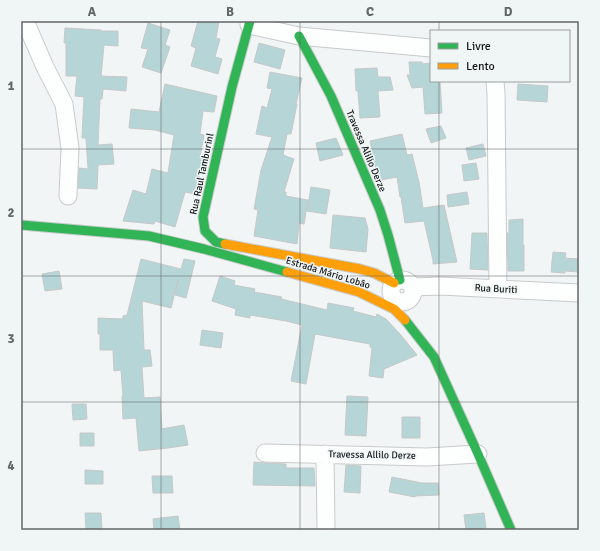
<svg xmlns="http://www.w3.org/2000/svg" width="600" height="551" font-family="Signika,sans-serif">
<rect width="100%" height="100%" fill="#f1f5f5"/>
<!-- building -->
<path fill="#b6d5d7" stroke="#c6c8c8" d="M198,21H219L216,38L220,39L215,57L222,59L218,74L191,66L196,48L191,46Z
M148,23L170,30L165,45L170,47L161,73L142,67L148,49L141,48Z
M65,28L101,30V31H118V46L104,45L101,76L127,77L126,91L103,89L102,99H100L98,145L112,144L114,164L98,165L97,189L78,188L79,168L88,169L86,138H82L84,97L75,96L77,76H66V43H64Z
M259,43L285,50L280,69L254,62Z
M409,62H422V64L431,63V81H440L442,113L425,114L423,87L412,88L407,75H410Z
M377,68L378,77H390L393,90L378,91L380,117L360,118L358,91H356L355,69Z
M270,72L302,78L296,104H297L291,134H287L283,155L294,159L284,192H286V196L308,200L304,224L299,223L297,244L254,236L258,210L254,209L261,170L272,137L256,134L262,106L267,108L272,89L267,88Z
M165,84L217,96L214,112L203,111L200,134L204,135L200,156H204L195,194L185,192L175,227L155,221L154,224L123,221L133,190L146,194L152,169L168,173L174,135L155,130L129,128L131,109L159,112Z
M518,84L548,86L547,102L517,100Z
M441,126L446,138L431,143L426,129Z
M402,134L407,155L412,154L419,182L423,208L444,205L457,262L433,264V260L424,221L405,223L401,197H400L397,177L381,180L373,162L374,161L370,141Z
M336,138L343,155L320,161L316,143Z
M483,144L486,156L469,160L466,148Z
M476,163L479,179L464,181L462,165Z
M311,187L330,190L326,214L307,211Z
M467,192L469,204L448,207L447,195Z
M333,215L365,218L368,229L366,252L330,248Z
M523,219V245H524V271H508L507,233H509V220Z
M472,233H487L488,270L470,269Z
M553,252L566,253L565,258L579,259V272L565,271V273L551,272Z
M141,259L181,269L184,259L195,261L186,298L175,295L178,280L171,308L142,301L144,350H150L152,366L142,367L144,398L160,397L162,429L184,425L188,445L168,448L139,451L136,418L123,419L122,396H123L121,370L114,371L113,350H100V334H98V318L123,319V316L127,315Z
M59,271L62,289L45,291L42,274Z
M220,276L235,281L234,285L255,289L254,292L282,297L281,299L327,310L328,303L354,308L353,311L376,317L377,314L386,319L400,334L417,355L384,369L383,378L369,376L372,348L370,347V344L315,334L306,384L291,381L302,325L286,321L250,315V318L235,315L236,309L212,301Z
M202,330L223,333L221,348L200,345Z
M347,396L368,397L366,436L345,435Z
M72,404H86L87,419L73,420Z
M402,417H420V438H402Z
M80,433H94V446H80Z
M254,462L265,463L286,464V468H314L315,486L253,485Z
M346,465L361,466L360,493L344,492Z
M85,470L103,471V484H85Z
M152,476H172L173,493H153Z
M392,477L422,483H438L439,495L415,496V497L389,492Z
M85,513H101L102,529H86Z
M484,513L486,528L466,530L464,515Z
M178,516L180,530H154L153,519Z"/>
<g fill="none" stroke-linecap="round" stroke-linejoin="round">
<!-- street casing -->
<g stroke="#c8cbcb" stroke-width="19">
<path id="street" d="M25,21L45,67L64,104L70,148L68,196
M249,25L299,36L431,48
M495,81L496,93L498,289
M391 291a11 11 0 1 1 22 0a11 11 0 1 1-22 0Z
M413,287L440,286L579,293
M265,453L427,457L478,454
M325,454L326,530"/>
</g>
<!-- fast casing -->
<g stroke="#c8cbcb" stroke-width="11">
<path id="fast" d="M299,36L331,96L380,210L388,235L400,280
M21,225L149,236L204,249L287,272
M225,244L216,242L205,231L203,217L232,87L250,21
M405,320L434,357L478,454L511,530"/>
</g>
<!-- slow casing -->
<g stroke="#c8cbcb" stroke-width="11">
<path id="slow" d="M225,244L360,269L374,273L394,283
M287,272L359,292L394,309L405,320"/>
</g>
<!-- street -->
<use href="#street" stroke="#fdfefe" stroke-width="17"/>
<!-- fast -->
<use href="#fast" stroke="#30b455" stroke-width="9"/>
<!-- slow -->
<use href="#slow" stroke="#ff9f0a" stroke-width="9"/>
</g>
<!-- grid -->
<path fill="none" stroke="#636666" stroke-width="1" stroke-opacity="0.55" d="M161,21V530M300,21V530M439,21V31M439,81V530M21,149H579M21,276H579M21,402H579"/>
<g text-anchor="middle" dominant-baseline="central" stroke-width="3" stroke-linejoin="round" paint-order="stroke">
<!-- street labels -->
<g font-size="10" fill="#171919" stroke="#f0f6f6">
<text transform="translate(366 151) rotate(67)">Travessa Alilio Derze</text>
<text transform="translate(202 174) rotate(-78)">Rua Raul Tamburinl</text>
<text transform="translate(328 273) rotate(17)">Estrada Mário Lobão</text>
<text transform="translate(496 289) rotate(3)">Rua Buriti</text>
<text transform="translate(372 455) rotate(1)">Travessa Allilo Derze</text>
</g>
</g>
<!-- border -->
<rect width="600" height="551" fill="none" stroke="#f0f6f6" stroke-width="44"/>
<!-- legend -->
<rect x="430" y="30" width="140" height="52" fill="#f0f6f6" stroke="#999e9e"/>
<rect x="438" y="43" width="20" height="6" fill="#30b455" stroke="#999e9e"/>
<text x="466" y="50" font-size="12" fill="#171919">Livre</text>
<rect x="438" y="63" width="20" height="6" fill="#ff9f0a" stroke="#999e9e"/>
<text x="466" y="70" font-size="12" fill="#171919">Lento</text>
<rect x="22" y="22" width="556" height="507" fill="none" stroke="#636666" stroke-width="1.5"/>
<g font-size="13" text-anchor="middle" font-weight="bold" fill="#636666">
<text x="92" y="16">A</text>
<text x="230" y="16">B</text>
<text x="370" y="16">C</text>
<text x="508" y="16">D</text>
<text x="11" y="90">1</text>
<text x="11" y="217">2</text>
<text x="11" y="343">3</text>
<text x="11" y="470">4</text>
</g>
</svg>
